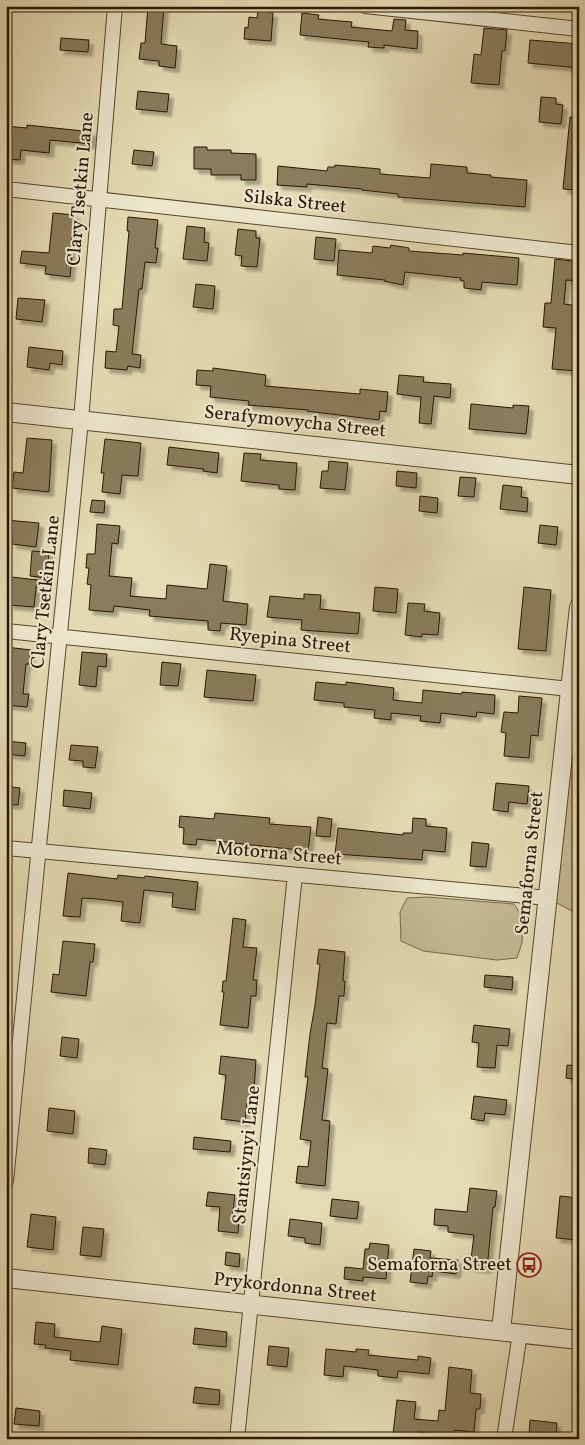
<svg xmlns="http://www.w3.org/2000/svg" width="585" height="1445" font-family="Vollkorn,serif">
<defs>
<filter id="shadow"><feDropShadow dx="4.5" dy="4.5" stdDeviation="1" flood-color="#0004"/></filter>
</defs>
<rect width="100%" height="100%" fill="#e4dab3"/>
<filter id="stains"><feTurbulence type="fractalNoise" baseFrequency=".004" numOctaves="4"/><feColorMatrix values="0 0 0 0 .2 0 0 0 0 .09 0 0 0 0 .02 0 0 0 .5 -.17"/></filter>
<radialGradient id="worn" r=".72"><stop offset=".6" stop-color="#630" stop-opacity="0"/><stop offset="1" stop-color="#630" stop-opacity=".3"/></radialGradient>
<!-- green -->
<path fill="#c4b995" stroke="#76684a" d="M579,607V915L548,898Z
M427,897L514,904L523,918L522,943L517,958L497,960L423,951L401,941L400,912L407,898Z"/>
<!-- building -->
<path fill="#8a7c5d" stroke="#291600" filter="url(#shadow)" d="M148,6H164L161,44L177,46L175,68L159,66V61L139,59L141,43H145Z
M258,11L273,13L271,41L244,39L245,27L248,28L249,17L257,18Z
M302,13L319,15L318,19L352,22L351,27L392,31L394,19L406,20L405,30L418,31L417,49L384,45V48L368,47L369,42L300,35Z
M484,28L507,30L505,51H502L499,85L471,83L474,54L481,55Z
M61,38L89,40L88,52L60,50Z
M530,40L579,44V68L528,63Z
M138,91L169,94L167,112L136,109Z
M541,97L556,98V104L563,105L561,124L539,122Z
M570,117L579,118V190L563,189Z
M27,125L92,132L91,144L50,140L49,153L21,150L20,160L6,159V126L27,128Z
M194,147H207V150H231V153L256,154V180H241V175H211V169H194Z
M134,150L154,152L152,166L132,164Z
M431,164L467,167V173L491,175V177L527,180L525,207L398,197V194L362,190V189L307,184V187L277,185L278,166L327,171L328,167H335V165L380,169V174L430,178Z
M53,213L75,215L70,256H72L70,277L45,274L46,266L20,263L22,251L49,253Z
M128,217L158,220L155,248H158L156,263L145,262L142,289H139L132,354L141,355L140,368L128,366L127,370L105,368L106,351L116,352L119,326L113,325L114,309H122L129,231H127Z
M187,226L205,228L204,242L209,243L207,261L183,259Z
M238,229L256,231V238H260L257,267L241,266L242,256L235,255Z
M316,237L336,239L334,261L314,259Z
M391,245L409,248V251L463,255V253L519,258L517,285L482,282L481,290L464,288V281L460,280L461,278L405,272L403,285L384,281L385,280L337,275L339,250L372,253L373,246L390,248Z
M555,259L579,262V281L566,280L564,304L579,306L578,371L552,369L556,328L543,327L545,303H551Z
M196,284L215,286L213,309L193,307Z
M18,298L45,300L42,322L16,319Z
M29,347L63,351L62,365L50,363L49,370L27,367Z
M213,368L266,375L265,386L360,394V389L388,392L386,412L380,411L379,420L307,411L308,410L248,405L249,401L210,397L211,386L196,385L197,370L213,371Z
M399,375L424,377L423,382L451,384L450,398L434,396L431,424L419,423L421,397L397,394Z
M471,404L513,408V405L529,406L526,434L469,429Z
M27,438L52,440L49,492L12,488L14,472L23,473Z
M105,439L141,443L138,476L122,475L120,494L102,492L104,473H101Z
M169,447L219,453L217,473L203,471L204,469L167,465Z
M244,453L261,454L260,460L297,463L295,490L279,489V485L241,481Z
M329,461L348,463L345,490L320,488L322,471H328Z
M397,471L417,473L416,488L396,486Z
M460,477L476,478L474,497L458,496Z
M503,485L522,487L521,497L528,498L527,512L500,509Z
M420,496L438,498L437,513L419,511Z
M92,500L105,501L104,513L90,512Z
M6,520L39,523L36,547L12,544V539L6,538Z
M97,524L120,526L118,544L112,543L109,576L132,578L130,596L166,599L167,585L207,589L210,564L227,566L223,601L248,604L246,625L221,623L220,631L208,630V621L149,616L150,610L114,606L113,612L89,610L91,585L87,584L89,568H86L87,554H95Z
M540,525L558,527L556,545L538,543Z
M32,551L49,552L47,578L30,576Z
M12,577L37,580L34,607L9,605Z
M375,587L398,589L396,613L373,611Z
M524,587L551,590L546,651L518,649Z
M304,594L321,595L320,609L360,613L358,634L301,630L302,620L267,617L270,596L304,599Z
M408,603L425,604L424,611L440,613L438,635L422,634V637L405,635Z
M6,647L31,650L29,664H26L23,694H29L27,707L6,705L9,662H6Z
M82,652L107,654L106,667L98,666L96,687L79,685Z
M162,662L181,664L178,686L160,685Z
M207,670L256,675L253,701L204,697Z
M316,682L346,685V682L394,688L393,700L422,703L423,690L462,694V692L495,695L494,714L477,712L476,717L441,713L440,723L420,721L421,716L391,713V720L374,718L375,710L344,707V703L314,700Z
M519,696L542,698L538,736L531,735L529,758L504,756L506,733L501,732L504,712L518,713Z
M6,741L26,743L25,756L6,754Z
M71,745L98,747L95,768L83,767V761L69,760Z
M496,783L529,786L527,804L509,802L508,812L493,810Z
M6,786L20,788L18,805L6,804Z
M64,790L92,793L90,809L63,806Z
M215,813L270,818L269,824L311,827L308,851L197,839L196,845L183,844L184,828L179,827L180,816L214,819Z
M318,817L332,819L330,837L316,836Z
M413,818L426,819V826L447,828L445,852L423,850L422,860L335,854L338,828L403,835V833H412Z
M472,842L489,844L486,867L470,866Z
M68,873L117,879L118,875L144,878L145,876L198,882L195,910L172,907L173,893L144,890L140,923L121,921L123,902L97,899L82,898L80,917L63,916Z
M233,918L246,920L243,947L257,948L253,980H257L256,996H251L248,1028L220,1025L224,992H222L223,981H226Z
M63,941L95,944L93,962H90L86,996L51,992L53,974L59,975Z
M319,949L345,952L343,981H345L344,996H339L336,1024L327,1023L322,1068L328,1069L322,1120L330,1121L325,1186L296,1183L298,1166L308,1167L311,1141L300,1139L308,1077H305L310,1034L315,1005L320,964H317Z
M485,975L513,977L512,990L484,987Z
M474,1025L510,1029L508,1046L497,1045L495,1068L477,1067L479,1043L472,1042Z
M62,1037L79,1039L77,1058L60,1056Z
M221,1056L256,1060L253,1104L247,1103L245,1122L221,1119L226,1075L219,1074Z
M567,1065L579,1066V1080L566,1078Z
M474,1096L507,1100L505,1115L485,1113L484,1121L471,1119Z
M49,1108L75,1111L73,1134L47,1131Z
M194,1137L231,1141L230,1152L193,1149Z
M89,1148L107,1150L105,1165L88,1163Z
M470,1188L497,1191L495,1207H493L487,1269L470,1267L474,1235L448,1232V1226L434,1225L435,1209L467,1212Z
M208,1192L235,1195L232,1218L239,1219L238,1233L218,1231L220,1207L206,1206Z
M560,1196L579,1198V1240L556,1238Z
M332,1199L359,1202L357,1219L330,1216Z
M31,1214L56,1217L53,1250L27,1247Z
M290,1219L322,1223L320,1245L305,1243V1238L288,1236Z
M83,1227L104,1229L101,1257L80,1255Z
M370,1243L389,1245L386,1279L363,1277V1281L344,1279L345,1267L363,1269L365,1249H369Z
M414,1249L431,1251L430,1258L458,1260L456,1274L433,1271L432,1277L428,1276L427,1284L410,1282Z
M226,1252L240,1254L239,1267L225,1265Z
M36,1322L55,1324L54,1337L100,1342L102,1326L122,1329L118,1365L70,1360L71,1351L45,1348L46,1345L34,1344Z
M195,1328L227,1332L226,1347L193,1344Z
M269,1346L289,1348L287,1367L267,1365Z
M326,1349L356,1352V1349L369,1350L368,1355L418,1360V1356L431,1358L429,1374L398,1371L397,1378L378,1376V1370L344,1366L343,1377L324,1375Z
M449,1367L472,1370L470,1393L481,1394L480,1409H476L474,1432L454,1430V1435L418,1432L417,1437L393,1434L397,1400L416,1402L414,1419L438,1421L439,1410L445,1411Z
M195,1387L220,1390L219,1405L193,1403Z
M16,1408L40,1411L39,1426L14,1424Z
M530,1420L557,1423L556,1438L529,1435Z"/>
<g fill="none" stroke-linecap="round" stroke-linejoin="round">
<!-- minor casing -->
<g stroke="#58472d" stroke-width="16">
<path id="minor" d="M365,6L579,29
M6,189L579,253
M6,631L570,689
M6,848L548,898
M6,1181L81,420L115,6
M237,1439L295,875
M504,1439L520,1333"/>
</g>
<!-- tertiary casing -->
<g stroke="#58472d" stroke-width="20">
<path id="tertiary" d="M6,412L579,475
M6,1278L579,1340
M501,1331L579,607"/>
</g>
<!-- minor -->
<use href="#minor" stroke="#ede7ce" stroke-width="14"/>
<!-- tertiary -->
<use href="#tertiary" stroke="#ede7ce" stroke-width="18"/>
</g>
<!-- icons -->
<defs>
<g id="bus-ring" transform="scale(1.25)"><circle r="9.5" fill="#ede7ce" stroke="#8f2418" stroke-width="1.5"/><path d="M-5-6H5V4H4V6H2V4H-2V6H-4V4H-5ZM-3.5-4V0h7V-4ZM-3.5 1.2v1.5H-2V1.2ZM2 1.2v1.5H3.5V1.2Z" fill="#8f2418"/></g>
</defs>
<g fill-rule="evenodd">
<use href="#bus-ring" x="529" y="1265"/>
</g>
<g text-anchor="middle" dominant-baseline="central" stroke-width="4" stroke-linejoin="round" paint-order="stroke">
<!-- street labels -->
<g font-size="19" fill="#291600" stroke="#ede7ce">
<text transform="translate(81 189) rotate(-85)">Clary Tsetkin Lane</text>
<text transform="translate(295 202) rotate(6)">Silska Street</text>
<text transform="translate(295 422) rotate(6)">Serafymovycha Street</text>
<text transform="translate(46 592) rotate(-84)">Clary Tsetkin Lane</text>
<text transform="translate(290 641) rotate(6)">Ryepina Street</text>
<text transform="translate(279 854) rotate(5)">Motorna Street</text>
<text transform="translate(530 863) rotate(-84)">Semaforna Street</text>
<text transform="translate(247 1155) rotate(-84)">Stantsiynyi Lane</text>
<text transform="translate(295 1288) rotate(6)">Prykordonna Street</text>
</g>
<!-- poi labels -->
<g font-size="19" fill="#291600" stroke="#ede7ce" text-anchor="end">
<text x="512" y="1265">Semaforna Street</text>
</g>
</g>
<!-- margin -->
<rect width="585" height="1445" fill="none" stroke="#e4dab3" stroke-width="25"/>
<rect x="8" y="8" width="570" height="1430" fill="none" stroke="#291600" stroke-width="2.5"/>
<rect x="12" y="12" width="560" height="1420" fill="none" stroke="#291600"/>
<rect width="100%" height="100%" filter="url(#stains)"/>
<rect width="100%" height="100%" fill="url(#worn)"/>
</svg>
